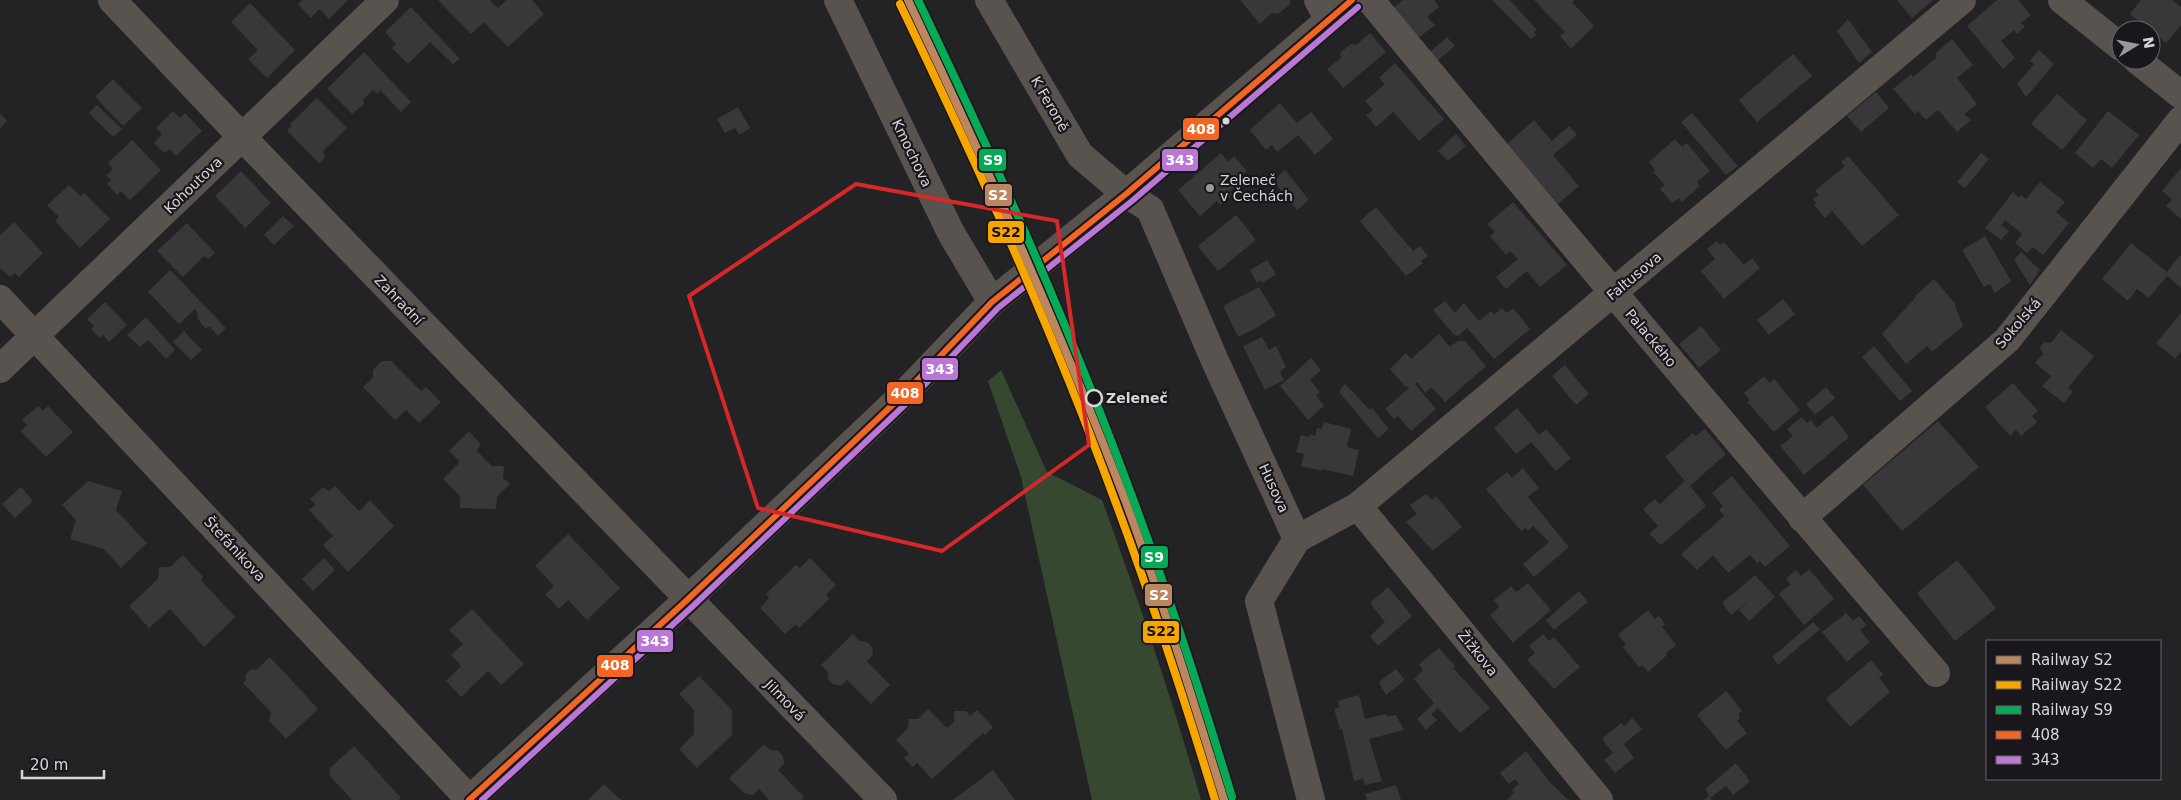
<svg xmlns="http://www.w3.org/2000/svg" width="2181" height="800" font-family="'DejaVu Sans',sans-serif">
<rect width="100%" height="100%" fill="#232224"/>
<!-- green -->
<path fill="#374831" d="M1001,370L1047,472L1102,500C1138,599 1172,698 1201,800H1092L1021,477L988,381Z"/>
<!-- building -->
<path fill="#38383a" d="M303,0H348L329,19L319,9L311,18L298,4Z
M438,0H490L498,8L507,0H532L544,14L508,47L484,22L471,34Z
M1240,0H1290V4L1278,14L1272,13L1260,24Z
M1403,0H1434L1439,7L1427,17L1435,25L1417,39L1392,9Z
M1492,0H1510L1537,30L1533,32L1536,35L1531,39Z
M1534,0H1574L1572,2L1594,26L1571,49L1560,36L1565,32Z
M1897,0H1933L1912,18Z
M1997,0H2018L2031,15L2021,23L2025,27L2017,34L2014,30L2001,41L2015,58L2003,69L1967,26Z
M2141,0H2172L2181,7V25L2166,43L2130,14Z
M250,3L295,50L267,78L248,59L258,50L231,22Z
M411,7L460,59L453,64L430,42L408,64L392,48L396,44L385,32Z
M1848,19L1872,52L1859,63L1837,31Z
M1370,33L1386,52L1343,88L1327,69L1341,58L1340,53L1351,44L1356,45Z
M1447,37L1455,46L1437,61L1430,52Z
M1952,39L1973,65L1957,78L1977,104L1964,114L1971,120L1957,132L1938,110L1926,120L1918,111L1915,114L1893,89L1911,74L1913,77L1937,57L1935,54Z
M2039,50L2054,64L2026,97L2017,84L2034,64L2030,61Z
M364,52L411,102L401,112L380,90L378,94L373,90L363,100L364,104L352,114L327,89Z
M1793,54L1812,76L1757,122L1739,100Z
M1395,63L1444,119L1419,141L1393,112L1376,127L1366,115L1373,110L1365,101L1385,84L1379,78Z
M113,79L142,108L123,126L95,97Z
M1876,92L1889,108L1861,132L1847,116Z
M2057,94L2087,120L2062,150L2031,124Z
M317,98L347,128L323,151L325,158L319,163L287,131L291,126V123Z
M1280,103L1297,123L1311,112L1333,139L1315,155L1298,135L1277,152L1272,145L1266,150L1250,130Z
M97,105L122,129L113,137L89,113Z
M738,107L750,128L739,135L735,128L725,133L717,119Z
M173,111L180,118L185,113L202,131L176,156L170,149L164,153L154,143L162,134L156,128Z
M2108,111L2139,135L2112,168L2101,159L2093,168L2075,153Z
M1692,113L1738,166L1726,175L1681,122Z
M0,114L7,121L0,128Z
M1534,120L1552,141L1569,126L1577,135L1553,155L1579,186L1558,204L1507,144Z
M1456,134L1466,146L1448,161L1438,151Z
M1675,139L1682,147L1687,143L1710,171L1697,182L1700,186L1682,202L1679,198L1672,203L1660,189L1665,185L1653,172L1655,170L1649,162Z
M132,140L161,170L130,200L121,191L117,195L107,184L111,180L106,176L113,169L108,163Z
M1221,153L1228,162L1234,156L1247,171L1240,176L1243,180L1230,191L1232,195L1220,205L1217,201L1200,216L1178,190Z
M1981,153L1989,159L1965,188L1957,182Z
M1848,156L1899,215L1862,246L1832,211L1825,218L1814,205L1816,203L1813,199L1819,195L1815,191L1845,166L1841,162Z
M2181,168V219L2166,206L2172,199L2162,191Z
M1285,170L1309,200L1297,210L1273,181Z
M241,171L271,203L245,228L215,196Z
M2040,182L2065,202L2056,212L2069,223L2043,255L2033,247L2027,253L2015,243L2022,234L2005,220L2001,225L2009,231L2001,240L1985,228L2013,192L2019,198L2021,195L2026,199Z
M69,185L81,196L84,193L110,219L80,248L55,221L59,217L47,205Z
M1513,202L1567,265L1540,287L1527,271L1506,289L1496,277L1518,259L1510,251L1506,255L1490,236L1495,232L1487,224Z
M1376,207L1413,251L1420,246L1428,256L1421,261L1423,263L1406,276L1360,221Z
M1236,215L1256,240L1218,271L1198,246Z
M283,216L294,226L274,245L264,235Z
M14,222L43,253L19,277L15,273L10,277L0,268V235Z
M187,223L215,253L208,259L204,256L183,277L157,251Z
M1985,236L2011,281L1995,293L1990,284L1984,287L1962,250Z
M1717,241L1720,245L1724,242L1744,265L1752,258L1760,268L1724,299L1701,271L1715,259L1707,249Z
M2131,243L2167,272L2180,255L2181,256V288L2167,276L2149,298L2137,289L2128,301L2102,279Z
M2021,252L2040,270L2030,285L2014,260Z
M1267,260L1276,274L1262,283L1261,280L1257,283L1250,270Z
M170,270L226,328L218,336L210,327L205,328L197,318L198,316L195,309L179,324L148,292Z
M1934,279L1954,302L1963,326L1932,352L1927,346L1906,364L1882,334L1916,297L1915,296Z
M1259,287L1276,315L1260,326L1238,337L1223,306Z
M1783,299L1795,314L1769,335L1757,320Z
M1445,301L1455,313L1464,303L1479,321L1491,311L1494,315L1502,308L1507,313L1513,308L1530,329L1494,359L1467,328L1458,336L1454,335L1433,310Z
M105,302L127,325L109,342L103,335L100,338L91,329L94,326L87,319Z
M2181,313V351L2175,359L2156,343Z
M146,317L175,350L166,359L148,340L140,347L127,335Z
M1701,326L1721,350L1699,368L1679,344Z
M2061,330L2094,356L2068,388L2073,391L2064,403L2042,386L2051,376L2035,363L2043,354L2040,348L2044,342L2051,343Z
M184,331L202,350L191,360L173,342Z
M1439,334L1450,347L1458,341H1465L1486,366L1445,402L1431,387L1425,393L1417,382L1415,384L1436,409L1411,431L1398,416L1394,419L1385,409L1409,388L1404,385L1390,369L1406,353L1411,359Z
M1262,337L1269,350L1276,346L1286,367L1280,372L1284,380L1265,390L1243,346Z
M1874,346L1912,391L1900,401L1862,357Z
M1311,358L1321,370L1310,380L1320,392L1316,395L1324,406L1308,420L1280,386Z
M382,361H391L421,391L426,387L441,402L419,423L406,410L395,420L363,387L373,377V370Z
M1565,365L1589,394L1576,405L1552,376Z
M1764,376L1770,383L1774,379L1800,410L1774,432L1747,402L1750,400L1744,393Z
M2013,383L2038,411L2032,416L2037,422L2021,436L2016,430L2010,436L1985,407Z
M1345,384L1370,410L1372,408L1389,429L1378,438L1339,392Z
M1826,387L1835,398L1815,415L1806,404Z
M38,406L43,411L48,406L73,432L46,457L21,431L27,425L22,420Z
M1517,408L1539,435L1546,429L1571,458L1556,471L1531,442L1516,454L1494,428Z
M1832,415L1849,437L1804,475L1780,446L1793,436L1787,429L1802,417L1807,423L1811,420L1817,428Z
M1938,421L1979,467L1902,531L1863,485Z
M1324,422L1351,429L1347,447L1359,450L1353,476L1322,469V471L1301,466L1304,454L1296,452L1301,435L1309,437V434L1315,436L1317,428L1322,429Z
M1705,429L1726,454L1690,486L1706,506L1661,545L1649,534L1658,526L1643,509L1655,499L1663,508L1660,504L1685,481L1665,457L1693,433L1696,436Z
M469,431L481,445L476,450L492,466H504L503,478L510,484L497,497L496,509L460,508V496L443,479L460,462L449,451Z
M1523,468L1539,488L1528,497L1569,547L1534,577L1523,564L1549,542L1533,526L1528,531L1525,528L1521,531L1486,489L1507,472L1512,478Z
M1732,476L1790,546L1765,567L1760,561L1757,563L1750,555L1728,573L1713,555L1697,570L1681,554L1724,516L1719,510L1723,506L1712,493Z
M88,481L122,491L116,510L147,543L121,568L104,549L70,539L76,520L62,505Z
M335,486L359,511L370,500L394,526L348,572L323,545L333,536L309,510L316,505L310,499L323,487L329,491Z
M21,487L33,501L15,518L2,504Z
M1426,494L1432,500L1436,496L1462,527L1433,551L1406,522L1417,514L1410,505Z
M568,534L620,588L587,620L568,600L559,609L545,594L554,586L535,566Z
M183,555L203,577L201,580L235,617L204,647L170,609L149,628L129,606L158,579L159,567H170Z
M324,558L335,570L313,591L302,579Z
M810,558L836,585L826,595L829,599L799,628L796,624L785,634L760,608L769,598L766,594L796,565L800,568Z
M1957,560L1996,608L1955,641L1917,593Z
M1809,569L1834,599L1804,625L1779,594L1791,584L1786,579L1796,570L1801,576Z
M1755,575L1775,597L1749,621L1739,610L1751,599L1731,615L1722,603Z
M1528,583L1551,610L1513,643L1490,615L1499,607L1494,600L1511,586L1516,592Z
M1388,587L1412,616L1378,646L1370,636L1385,622L1370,603Z
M1579,591L1588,602L1554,630L1546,620Z
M472,609L524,664L501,685L488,671L461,697L446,681L461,666L451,655L463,644L449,630Z
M1648,610L1655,619L1659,616L1665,624L1662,627L1676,645L1666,653L1667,655L1648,672L1642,665L1640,668L1623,647L1626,644L1618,635Z
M1846,613L1853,621L1859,616L1866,625L1860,630L1870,642L1847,662L1822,632Z
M1813,622L1820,629L1778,665L1772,657Z
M853,634L859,641L867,642L872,647L873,655L867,661L890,685L871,704L847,680L841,686L833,684L828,679V672L821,665Z
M1543,634L1549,641L1554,637L1580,667L1554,689L1527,660L1535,653L1529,646Z
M1439,648L1455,666L1453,668L1490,708L1460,733L1438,708L1431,714L1437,720L1426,730L1417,719L1434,703L1414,679L1423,670L1419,664Z
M270,657L318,709L286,739L269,721L271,712L243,683L246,680V674L250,670H256Z
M1871,660L1883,674L1879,678L1890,692L1850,727L1826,699Z
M1396,669L1405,680L1386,695L1379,682Z
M699,676L732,710V735L697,768L679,749L694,734V710L679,694Z
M1726,691L1742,711L1739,713L1740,718L1737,721L1747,733L1726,750L1697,715Z
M1359,695L1365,719L1386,714V716L1396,715L1404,730L1369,739L1382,781L1365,785L1363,779L1354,781L1342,729H1340L1334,709L1339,707L1338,701Z
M928,709L947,728L954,722V711H966L970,716L977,710L993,727L985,735L983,733L932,779L917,763L913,767L904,758L909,754L896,740L908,728L909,719H918Z
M1632,718L1642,729L1624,744L1634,758L1615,773L1604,760L1613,753L1602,739L1621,723L1624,726Z
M764,744L770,750L778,751L783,756L784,764L778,770L804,797L801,800H769L759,789L753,795L744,793L729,778Z
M354,746L401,798L399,800H352L329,775L330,768Z
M1526,751L1549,781L1568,800H1507L1514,793L1512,790L1519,784L1515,779L1509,784L1500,773Z
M1736,763L1750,781L1733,795L1726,786L1710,798L1712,800H1704L1709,796L1705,789Z
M993,770L1015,800H953Z
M604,784L621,800H588Z
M1396,785L1401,800H1367L1365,794Z"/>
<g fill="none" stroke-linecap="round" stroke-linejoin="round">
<!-- minor -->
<path stroke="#59534f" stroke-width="28" d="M112,0L243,138L883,800
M838,0L951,233L992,302
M989,0L1080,155L1126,194L1150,209L1215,361L1297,539
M1318,0L1329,20
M1370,0C1557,226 1744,451 1936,673
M2062,0L2121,47
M2137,60L2181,95
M0,299L470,800
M0,369L385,0
M1358,506L1599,800
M1802,518L2007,340L2181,120
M469,800L687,600L905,393L992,302L1126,194L1352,0
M1311,800L1259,601L1297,539L1358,506L1962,0"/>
<!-- bus-1 casing -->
<g stroke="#19171c" stroke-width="10">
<path id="bus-1" d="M469,800L687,600L905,393L992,302L1126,194L1352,0"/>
</g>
<!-- bus-2 casing -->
<g stroke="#19171c" stroke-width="10">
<path id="bus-2" d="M482,800L693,606L911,399L998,308L1132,201L1358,7"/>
</g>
<!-- bus-1 -->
<use href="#bus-1" stroke="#f26522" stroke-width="6"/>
<!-- bus-2 -->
<use href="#bus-2" stroke="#ba77d6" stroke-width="6"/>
<!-- rail-1 casing -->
<g stroke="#19171c" stroke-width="11">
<path id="rail-1" d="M908,0C985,162 1058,325 1122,492C1160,593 1192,696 1224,800"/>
</g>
<!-- rail-2 casing -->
<g stroke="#19171c" stroke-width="11">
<path id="rail-2" d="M900,4C978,166 1052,329 1114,498C1151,597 1184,698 1215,800"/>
</g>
<!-- rail-3 casing -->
<g stroke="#19171c" stroke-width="11">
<path id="rail-3" d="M918,0C995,161 1068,323 1130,491C1168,592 1201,694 1232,797"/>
</g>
<!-- rail-1 -->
<use href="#rail-1" stroke="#bb8660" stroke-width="8"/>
<!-- rail-2 -->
<use href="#rail-2" stroke="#f7a600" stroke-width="8"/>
<!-- rail-3 -->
<use href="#rail-3" stroke="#06aa56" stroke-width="8"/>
</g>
<!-- marked area -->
<path fill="none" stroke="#d62828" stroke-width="4" stroke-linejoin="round" d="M856,184L1057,221L1089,445L942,551L758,508L689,296Z"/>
<!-- markers -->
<circle fill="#d7d6d9" stroke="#19171c" stroke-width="2" cx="1226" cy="121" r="4.5"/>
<circle fill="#98979a" stroke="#19171c" stroke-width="2" cx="1210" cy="188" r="5"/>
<circle fill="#19171c" stroke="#d7d6d9" stroke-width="2.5" cx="1094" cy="398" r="8"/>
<g text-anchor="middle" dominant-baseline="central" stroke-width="4.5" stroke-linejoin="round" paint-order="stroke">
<!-- street labels -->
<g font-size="14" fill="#d7d6d9" stroke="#19171c">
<text transform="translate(1050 104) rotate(60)">K Feroně</text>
<text transform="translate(912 153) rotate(64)">Kmochova</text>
<text transform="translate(193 185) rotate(-44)">Kohoutova</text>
<text transform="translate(1634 276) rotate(-40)">Faltusova</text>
<text transform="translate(399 300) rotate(46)">Zahradní</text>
<text transform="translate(2018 323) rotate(-49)">Sokolská</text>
<text transform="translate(1651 338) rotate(50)">Palackého</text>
<text transform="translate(1274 488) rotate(65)">Husova</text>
<text transform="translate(235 549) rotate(47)">Štefánikova</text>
<text transform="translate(1478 653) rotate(51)">Žižkova</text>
<text transform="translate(785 700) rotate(46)">Jilmová</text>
</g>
<!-- poi labels -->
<g font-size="14" fill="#d7d6d9" stroke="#19171c" text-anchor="start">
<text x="1220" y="180">Zeleneč<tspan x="1220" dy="16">v Čechách</tspan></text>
</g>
<!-- stop labels -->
<g font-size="14" font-weight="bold" fill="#d7d6d9" stroke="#19171c" text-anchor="start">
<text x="1106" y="398">Zeleneč</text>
</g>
</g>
<g stroke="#19171c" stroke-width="2">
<rect x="1182" y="117" width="38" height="24" rx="5" fill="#f26522"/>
<rect x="1161" y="148" width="38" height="24" rx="5" fill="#ba77d6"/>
<rect x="978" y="148" width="29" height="24" rx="5" fill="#06aa56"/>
<rect x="984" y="183" width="29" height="24" rx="5" fill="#bb8660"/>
<rect x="987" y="220" width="38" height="24" rx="5" fill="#f7a600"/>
<rect x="921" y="357" width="38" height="24" rx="5" fill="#ba77d6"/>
<rect x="886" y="381" width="38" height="24" rx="5" fill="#f26522"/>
<rect x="1140" y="545" width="29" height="24" rx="5" fill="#06aa56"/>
<rect x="1144" y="583" width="29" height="24" rx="5" fill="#bb8660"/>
<rect x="1142" y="620" width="38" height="24" rx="5" fill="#f7a600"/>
<rect x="636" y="629" width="38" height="24" rx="5" fill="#ba77d6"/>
<rect x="596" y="654" width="38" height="24" rx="5" fill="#f26522"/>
</g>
<g font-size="14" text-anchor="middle" font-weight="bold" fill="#fff">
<text x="1201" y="134">408</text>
<text x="1180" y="165">343</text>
<text x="993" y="165">S9</text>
<text x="998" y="200">S2</text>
<text x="940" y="374">343</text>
<text x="905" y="398">408</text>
<text x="1154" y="562">S9</text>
<text x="1159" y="600">S2</text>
<text x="655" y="646">343</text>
<text x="615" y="670">408</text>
</g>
<g font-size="14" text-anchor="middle" font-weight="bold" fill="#111">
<text x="1006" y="237">S22</text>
<text x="1161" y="636">S22</text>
</g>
<!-- legend -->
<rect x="1986" y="640" width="175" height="140" fill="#19171c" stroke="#656368"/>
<rect x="1996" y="656" width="25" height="8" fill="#bb8660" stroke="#656368"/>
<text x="2031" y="665" font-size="15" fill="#d7d6d9">Railway S2</text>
<rect x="1996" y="681" width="25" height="8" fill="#f7a600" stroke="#656368"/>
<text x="2031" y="690" font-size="15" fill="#d7d6d9">Railway S22</text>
<rect x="1996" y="706" width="25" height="8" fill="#06aa56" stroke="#656368"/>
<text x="2031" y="715" font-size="15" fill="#d7d6d9">Railway S9</text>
<rect x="1996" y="731" width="25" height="8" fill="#f26522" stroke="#656368"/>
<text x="2031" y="740" font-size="15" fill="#d7d6d9">408</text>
<rect x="1996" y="756" width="25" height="8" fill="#ba77d6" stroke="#656368"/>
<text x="2031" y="765" font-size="15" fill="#d7d6d9">343</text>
<!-- north arrow -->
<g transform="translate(2136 45) rotate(80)"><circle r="24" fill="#19171c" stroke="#656368"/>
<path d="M0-4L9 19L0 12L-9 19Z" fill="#98979a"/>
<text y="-8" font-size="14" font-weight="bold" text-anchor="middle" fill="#d7d6d9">N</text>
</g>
<!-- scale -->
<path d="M22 770v8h82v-8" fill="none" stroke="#d7d6d9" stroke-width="2.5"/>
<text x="30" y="770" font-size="15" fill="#d7d6d9" stroke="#19171c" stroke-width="4" paint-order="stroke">20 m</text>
</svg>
